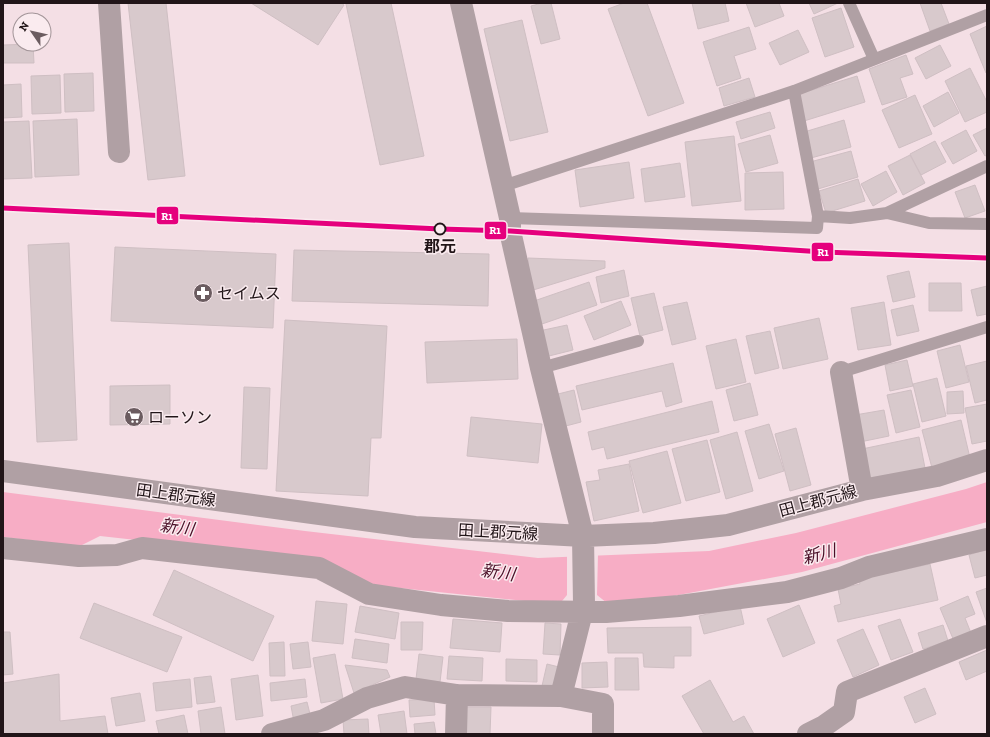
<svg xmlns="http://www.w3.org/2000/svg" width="990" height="737" font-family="'Zilla Slab','Noto Sans JP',serif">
<rect width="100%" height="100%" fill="#f4dfe5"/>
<!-- water -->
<path fill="#f7adc5" d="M987,482V522L802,572L641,602L545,603L371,585L325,561L100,536L80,546L3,537V492L305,531L538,558L709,551L796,533L966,489Z"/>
<!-- pier -->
<path fill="#f4dfe5" d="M598,554L597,595L607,603L562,601L567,595V555Z"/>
<!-- building -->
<path fill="#d8c9cc" stroke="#cfbfc3" d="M128,3H166L185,176L148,180Z
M251,3H341L344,5L318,45Z
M350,3H391L424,156L380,165L346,4Z
M542,3H551L560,39L541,44L531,6Z
M624,3H647L684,103L648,116L608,9Z
M692,3H725L729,21L698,29Z
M746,3H779L784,16L755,27Z
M809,3H838L814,14Z
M920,3H941L949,24L930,31Z
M841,8L854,47L825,57L812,18Z
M522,20L548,132L510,141L484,29Z
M987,26V73H986L970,34Z
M749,27L756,49L734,56L741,78L717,86L703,42Z
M798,30L809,52L780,65L769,43Z
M33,44L34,63H3V45Z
M940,45L951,66L926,79L915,58Z
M906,55L913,74L900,78L907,97L882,105L869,69Z
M970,68L987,102V112L965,122L945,81Z
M93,73L94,111L65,112L64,74Z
M60,75L61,113L32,114L31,76Z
M857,76L865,102L804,121L796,95Z
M749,78L755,97L724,106L719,88Z
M21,84L22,117L3,118V85Z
M948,92L959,113L934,127L923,106Z
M915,95L932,134L899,148L882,110Z
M770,112L775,128L741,139L736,122Z
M77,119L79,175L35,177L33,121Z
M844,120L851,147L811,158L804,132Z
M29,121L32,178L3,179V122Z
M987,128V155L985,156L973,135Z
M966,130L977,151L953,164L941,143Z
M770,135L778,163L746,172L738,144Z
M734,136L741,201L692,206L685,142Z
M935,141L946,162L921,175L910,154Z
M851,151L858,177L818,189L810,162Z
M910,155L925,183L903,195L888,166Z
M629,162L634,198L580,207L575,170Z
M680,163L685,197L645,202L641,169Z
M886,171L897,192L873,206L861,184Z
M783,172L784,209L745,210V173Z
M858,179L865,201L826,213L819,191Z
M975,185L985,211L965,218L955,192Z
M69,243L77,440L37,442L28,245Z
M115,247L276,254L273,328L111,321Z
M294,250L489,254L488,306L292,301Z
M528,258L605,261V268L530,291Z
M624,270L629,296L601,303L596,277Z
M909,271L915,297L893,302L887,276Z
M589,282L597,305L542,324L534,301Z
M929,283H961L962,311H929Z
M987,286V314L977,316L971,290Z
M654,293L663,330L640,336L631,298Z
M621,301L631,325L594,340L584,316Z
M687,302L696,339L672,345L663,307Z
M884,302L891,345L858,350L851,308Z
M913,305L919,331L897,336L891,310Z
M819,318L828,359L783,369L774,328Z
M285,320L387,326L381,438H371L368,496L276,491Z
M567,325L573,350L545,357L539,331Z
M770,331L779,368L755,374L746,336Z
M517,339L518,379L427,383L425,342Z
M736,339L746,382L716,389L706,346Z
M960,345L969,382L946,388L937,351Z
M907,360L913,386L890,391L885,365Z
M987,361V400L975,403L966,366Z
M673,363L682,402L666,407L662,391L582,410L576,386Z
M937,378L946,416L922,422L913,384Z
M750,383L758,415L734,421L726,390Z
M170,385V424L110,425V386Z
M244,387L270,388L267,469L241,468Z
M574,390L581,422L562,427L554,395Z
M911,390L920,427L896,433L887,395Z
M963,391L964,413L947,414V392Z
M712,401L719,432L607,459L604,447L592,450L588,432Z
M987,404V441L972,444L965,408Z
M884,410L889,436L860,442L855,415Z
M471,417L542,424L538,463L467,456Z
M961,420L970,458L932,468L922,430Z
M769,424L784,471L759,479L745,431Z
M796,428L811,485L790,491L775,434Z
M737,432L753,491L726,499L710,440Z
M919,437L925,468L869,480L862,449Z
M707,440L720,492L686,501L672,449Z
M667,451L681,503L643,513L629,461Z
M629,464L639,511L594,521L586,482L600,480L598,470Z
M987,549V575L975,578L969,555Z
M930,564L938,600L838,622L834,606L841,604L838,589L860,584L859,579Z
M174,570L274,616L253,661L153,615Z
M987,588V623L976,592Z
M968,596L975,614L965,618L971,633L954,641L940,608Z
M316,601L347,604L343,644L312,641Z
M94,603L182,637L167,672L80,638Z
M799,605L815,643L783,657L767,619Z
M360,606L399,613L395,639L355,632Z
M740,606L744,624L704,634L699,616Z
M453,619L502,623L500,652L450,648Z
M900,619L913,652L891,660L878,626Z
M401,622H423L422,650H401Z
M545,623L561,624L560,655L543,654Z
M943,625L948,641L923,649L918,633Z
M691,627V656H674V668L644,667L643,653H608L607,628Z
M863,629L879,665L853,677L837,640Z
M3,632H10L13,674L3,675Z
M355,639L389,644L387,663L352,658Z
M284,642L285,676H270L269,643Z
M308,642L311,667L293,669L290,644Z
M987,650V671L966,680L959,662Z
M335,654L343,699L321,703L313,658Z
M419,654L443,657L440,682L416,679Z
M449,656L483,658L482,681L447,679Z
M615,658H638L639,690H615Z
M506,659L537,660V682L506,681Z
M607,662L608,687L582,688V663Z
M547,664L559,667L554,689L542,686Z
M345,665L387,670L390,677L354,693Z
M59,674L60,721L105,716L108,734H3V683Z
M258,675L263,716L236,720L231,679Z
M211,676L215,702L197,704L194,678Z
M190,679L192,707L156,711L153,683Z
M305,679L307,697L271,701L270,683Z
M710,680L733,722L744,716L754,734H704L682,696Z
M925,688L936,714L915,723L904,697Z
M140,693L145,721L116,726L111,698Z
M434,699L435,715L410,717L409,700Z
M307,702L311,718L294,722L291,706Z
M221,707L225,734H201L198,711Z
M464,707H491L490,734H465Z
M404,711L407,734H381L378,715Z
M184,715L188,734H159L156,721Z
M368,719L369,734H344L343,720Z
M434,722L436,734H415L414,724Z"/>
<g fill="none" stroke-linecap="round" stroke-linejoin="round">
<!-- lane -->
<path stroke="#b0a0a4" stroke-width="12" d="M849,3L874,59
M503,186L794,91L987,15
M887,213L929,223L987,224
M818,216L850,218L887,213L987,166
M510,218L817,228L818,216L794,91
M541,368L638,341
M841,372L987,327"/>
<!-- street -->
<path stroke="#b0a0a4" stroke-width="22" d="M109,3L119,152
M461,3L510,218V231L541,368L583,536L584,604L561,696L603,704V734
M841,372L862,490
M3,471L415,527L583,536L654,533L728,525L862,490L937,476L987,460
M3,548L79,556L117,555L142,548L319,568L369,594L441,605L508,611L606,612L679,606L787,592L841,578L869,567L987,539
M272,734L324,720L367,698L405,687L457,695L561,696
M456,734L457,695
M808,734L824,726L844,712L847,692L987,636"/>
<!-- rail-1 casing -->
<g stroke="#faebef" stroke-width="8">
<path id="rail-1" d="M3,208L440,229L510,231L823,252L987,258"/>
</g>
<!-- rail-1 -->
<use href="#rail-1" stroke="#e5007d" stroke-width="5"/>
</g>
<!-- icons -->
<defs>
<g id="pharmacy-disc" transform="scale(1)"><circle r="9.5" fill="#6b5c60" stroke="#faebef"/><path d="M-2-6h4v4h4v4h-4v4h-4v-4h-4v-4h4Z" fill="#fff"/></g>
<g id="supermarket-disc" transform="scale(1)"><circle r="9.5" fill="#6b5c60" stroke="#faebef"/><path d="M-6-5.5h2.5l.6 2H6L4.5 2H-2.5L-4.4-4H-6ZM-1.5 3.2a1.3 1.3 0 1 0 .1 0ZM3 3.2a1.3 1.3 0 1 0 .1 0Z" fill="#fff"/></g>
</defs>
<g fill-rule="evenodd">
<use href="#pharmacy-disc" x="203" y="293"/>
<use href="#supermarket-disc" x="134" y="417"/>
</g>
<!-- markers -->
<circle fill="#faebef" stroke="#211518" stroke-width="2" cx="440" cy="229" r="5.5"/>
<g text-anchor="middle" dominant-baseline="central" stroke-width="3" stroke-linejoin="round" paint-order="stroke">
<!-- stop labels -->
<g font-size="16" font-weight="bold" fill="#211518" stroke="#faebef">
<text x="440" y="246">郡元</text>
</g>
<!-- poi labels -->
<g font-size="16" fill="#211518" stroke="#faebef" text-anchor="start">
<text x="217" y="293">セイムス</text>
<text x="148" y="417">ローソン</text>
</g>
<!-- street labels -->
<g font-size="16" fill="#211518" stroke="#faebef">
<text transform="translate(176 495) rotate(8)">田上郡元線</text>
<text transform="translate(818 501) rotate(-15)">田上郡元線</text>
<text transform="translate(498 532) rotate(3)">田上郡元線</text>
</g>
<!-- water labels -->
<g font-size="17" font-style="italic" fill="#4a0f27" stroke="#faebef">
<text transform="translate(177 527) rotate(8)">新川</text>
<text transform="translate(819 554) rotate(-14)">新川</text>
<text transform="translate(498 572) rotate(8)">新川</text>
</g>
</g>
<g stroke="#faebef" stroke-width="1.5">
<rect x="156" y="206" width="23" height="19" rx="4" fill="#e5007d"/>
<rect x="484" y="221" width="23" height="19" rx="4" fill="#e5007d"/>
<rect x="811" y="242" width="23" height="20" rx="4" fill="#e5007d"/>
</g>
<g font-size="11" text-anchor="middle" font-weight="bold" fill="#fff">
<text x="167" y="220">R1</text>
<text x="495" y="234">R1</text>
<text x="823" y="256">R1</text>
</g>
<!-- border -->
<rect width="990" height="737" fill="none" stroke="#211518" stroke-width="8"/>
<!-- north arrow -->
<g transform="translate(32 32) rotate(304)"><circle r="19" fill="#faebef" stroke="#a39599"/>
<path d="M0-3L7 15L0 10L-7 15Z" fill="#6b5c60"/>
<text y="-6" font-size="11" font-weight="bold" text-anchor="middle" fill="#211518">N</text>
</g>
</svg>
